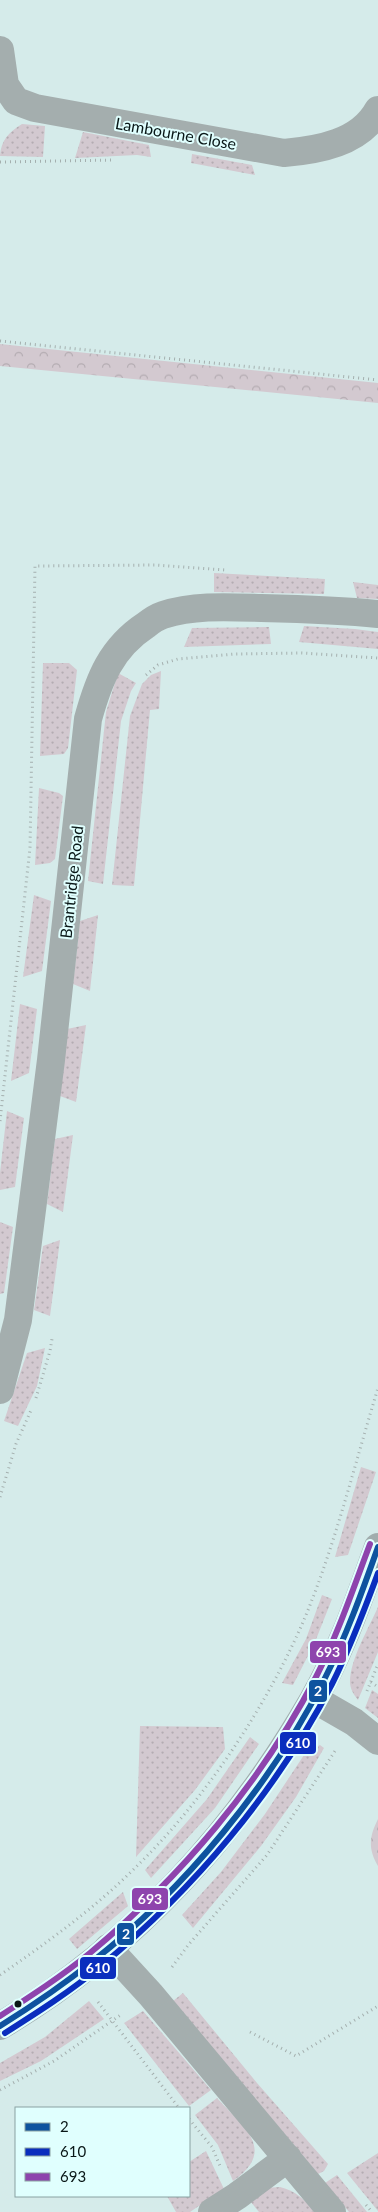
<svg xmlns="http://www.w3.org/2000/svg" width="378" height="2212" font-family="Lato,sans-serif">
<defs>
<pattern id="green-dots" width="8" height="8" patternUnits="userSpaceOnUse" patternTransform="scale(1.25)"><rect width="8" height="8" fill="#d3c9d0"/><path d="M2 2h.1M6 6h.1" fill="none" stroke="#b4acb2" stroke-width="1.8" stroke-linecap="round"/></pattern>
<pattern id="forest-crowns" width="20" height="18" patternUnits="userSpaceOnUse" patternTransform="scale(1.25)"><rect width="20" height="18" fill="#d3c9d0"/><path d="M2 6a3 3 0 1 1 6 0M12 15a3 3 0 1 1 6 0" fill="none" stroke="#b4acb2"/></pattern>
</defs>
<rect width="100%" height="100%" fill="#d5ebea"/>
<!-- green -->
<path fill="url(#green-dots)" d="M22,124L45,126L43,157L0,156C1,140 9,132 22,124Z
M83,132L149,145L151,157L137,155L75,158Z
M192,154L252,165L255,175L191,163Z
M214,573L325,579L324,594L214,592Z
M353,582L378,585V599L357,598Z
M304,626L355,629L378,632V649L299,642Z
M269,627L271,644L184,647L192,628Z
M43,663H69L77,670L68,748L64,754L40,756Z
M161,671L159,709L150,710L134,886L112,885L130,716L142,684L151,675Z
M118,673L136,683L131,691L121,721L103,884L88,881L106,712Z
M39,788L59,793L63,796L55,859L50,863L35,865Z
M34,895L51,901L42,971L23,977Z
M98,915L90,991L73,984L80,921Z
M20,1004L37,1009L29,1073L11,1081Z
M86,1025L76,1102L60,1096L67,1029Z
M7,1111L24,1118L15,1187L0,1190V1173Z
M73,1135L63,1212L47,1204L55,1139Z
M0,1222L13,1227L4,1293L0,1294Z
M60,1240L50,1316L34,1310L43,1246Z
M45,1348L37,1386L18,1426L4,1421L27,1353Z
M361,1467L376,1472L348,1555L335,1557Z
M322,1595L332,1599L315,1642L293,1685L282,1683L306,1639Z
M378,1607V1652L358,1700C354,1695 350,1689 350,1682C350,1659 369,1628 378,1607Z
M372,1690L378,1694V1718L365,1708Z
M140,1726L223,1727L225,1749L195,1790L136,1857Z
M250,1737L259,1744L215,1808L151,1878L145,1870L207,1799Z
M320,1745L324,1748L296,1797L261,1846L193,1928L182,1915L221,1872L265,1814L306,1752Z
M123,1892L128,1906L77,1949L69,1939Z
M183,1993L257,2083L328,2164L324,2171L318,2174L173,2001Z
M89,2001L104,2019L41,2061L0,2081V2063L45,2037Z
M143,2011L211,2090L189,2106L124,2023Z
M217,2098C243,2127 278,2149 233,2181L218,2145L195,2115Z
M206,2151L224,2189L190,2212H176L167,2196H189V2162Z
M378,2153V2211L347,2173Z
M337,2175L363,2207L367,2212H349L325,2183Z
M280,2187C296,2191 304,2199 315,2212H259L250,2201L266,2188Z"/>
<!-- forest -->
<path fill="url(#forest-crowns)" d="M0,344L378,383V403L0,366Z
M378,1819V1866C368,1849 369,1837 378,1819Z"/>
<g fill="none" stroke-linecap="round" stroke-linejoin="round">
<!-- path -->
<path stroke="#a4afae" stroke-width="3" stroke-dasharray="1 4" stroke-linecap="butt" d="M0,162L114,160
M0,341L378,380
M146,675L158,665L178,659L235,654L302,653L378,658
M0,1121L30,848L35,566L155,565L225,570
M36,1398L50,1351L52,1339
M0,1497L16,1444L32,1408
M371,1682L378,1687
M367,1691L378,1664
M172,1967L189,1944L267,1855L335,1751
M0,1975C48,1942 95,1908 136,1867C205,1800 269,1703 306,1615C336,1542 355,1463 378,1388
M98,2002L179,2108
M250,2032L296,2056L378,2006
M0,2090L54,2061L122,2014
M189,2119L212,2147L220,2166
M366,2205L372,2212"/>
<!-- street -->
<path stroke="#a4aeae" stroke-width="28" d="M0,50L5,85L16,101L35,108L284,153C318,150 360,143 378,110
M0,1390L18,1320L51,1060L88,719C99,679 111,648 146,625C151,621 157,617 163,615C194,605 228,607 261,608C300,609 339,610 378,614
M314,1699L354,1722L378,1741
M108,1948L151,1995L332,2212
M212,2212L237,2196L288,2158"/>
<!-- secondary -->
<path stroke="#a1adad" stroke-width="28" d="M0,2026C132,1948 237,1832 313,1700C341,1652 359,1599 378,1547"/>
<!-- bus-1 casing -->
<g stroke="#e0fffe" stroke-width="10">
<path id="bus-1" d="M0,2026C32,2006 63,1985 93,1961C184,1890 272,1783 324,1680C346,1637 362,1592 378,1547"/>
</g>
<!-- bus-2 casing -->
<g stroke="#e0fffe" stroke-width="10">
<path id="bus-2" d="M5,2033C38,2012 71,1991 101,1966C194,1889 276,1792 332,1684C350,1648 364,1611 378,1573"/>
</g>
<!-- bus-3 casing -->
<g stroke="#e0fffe" stroke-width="10">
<path id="bus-3" d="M0,2016C31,1996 62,1976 90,1953C181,1877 261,1783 316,1677C338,1634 353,1589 370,1544"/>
</g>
<!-- bus-1 -->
<use href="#bus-1" stroke="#0e539f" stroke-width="6"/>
<!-- bus-2 -->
<use href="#bus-2" stroke="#0a2ebe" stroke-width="6"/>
<!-- bus-3 -->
<use href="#bus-3" stroke="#8e44ad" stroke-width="6"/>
</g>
<!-- markers -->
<circle fill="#091717" stroke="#e0fffe" stroke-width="2" cx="18" cy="2004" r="4.5"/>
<g text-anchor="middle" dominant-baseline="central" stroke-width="4" stroke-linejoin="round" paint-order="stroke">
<!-- street labels -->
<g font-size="16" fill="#091717" stroke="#e0fffe">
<text transform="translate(176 133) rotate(10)">Lambourne Close</text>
<text transform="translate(71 882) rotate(-84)">Brantridge Road</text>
</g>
</g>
<g stroke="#e0fffe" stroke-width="2">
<rect x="309" y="1640" width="38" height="24" rx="5" fill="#8e44ad"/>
<rect x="308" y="1679" width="20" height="24" rx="5" fill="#0e539f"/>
<rect x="279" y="1731" width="38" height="24" rx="5" fill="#0a2ebe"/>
<rect x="131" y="1887" width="38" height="24" rx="5" fill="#8e44ad"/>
<rect x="116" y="1922" width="19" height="24" rx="5" fill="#0e539f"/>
<rect x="79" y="1956" width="38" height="24" rx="5" fill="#0a2ebe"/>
</g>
<g font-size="14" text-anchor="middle" font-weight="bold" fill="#fff">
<text x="328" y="1657">693</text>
<text x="318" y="1696">2</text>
<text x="298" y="1748">610</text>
<text x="150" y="1904">693</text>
<text x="126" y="1939">2</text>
<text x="98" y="1973">610</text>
</g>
<!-- legend -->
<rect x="15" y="2107" width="175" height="90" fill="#e0fffe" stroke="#8aa2a2"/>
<rect x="25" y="2123" width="25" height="8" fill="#0e539f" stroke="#8aa2a2"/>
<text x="60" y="2132" font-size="15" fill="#091717">2</text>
<rect x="25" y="2148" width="25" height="8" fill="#0a2ebe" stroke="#8aa2a2"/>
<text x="60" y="2157" font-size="15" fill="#091717">610</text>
<rect x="25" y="2173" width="25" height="8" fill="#8e44ad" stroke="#8aa2a2"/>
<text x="60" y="2182" font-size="15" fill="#091717">693</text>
</svg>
